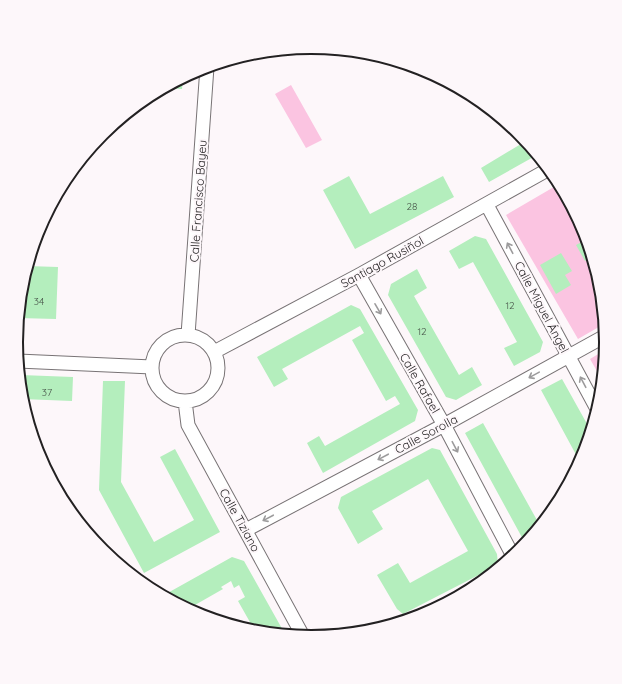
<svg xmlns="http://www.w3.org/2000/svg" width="622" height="684" font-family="Quicksand,sans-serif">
<rect width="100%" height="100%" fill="#fdf7fa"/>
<!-- green -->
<path fill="#fbc4e1" d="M291,85L322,140L306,148L275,94Z
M559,184L584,229L600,285L604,324L578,339L506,215Z
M605,350L602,380L590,359Z"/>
<!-- building -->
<path fill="#b4eebd" d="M183,78L182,89L163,88Z
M526,141L537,155L489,182L481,168Z
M349,176L370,214L443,176L454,197L355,249L323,190Z
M475,236L486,239L543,342L540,352L514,366L504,348L517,342L473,262L459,269L449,251Z
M587,239L593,259L589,258L585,261L576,245Z
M561,253L572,271L565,275L571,285L556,294L540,265Z
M27,266L58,267L56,319L18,318L22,284Z
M417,269L427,288L414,296L459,375L472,367L482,385L456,400L446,397L388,295L391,284Z
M351,305L360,309L418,410L415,421L323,473L307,443L319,436L325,446L400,404L395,396L386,401L352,340L364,333L360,326L282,369L288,379L274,387L257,357Z
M21,375L73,377L72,401L22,399Z
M562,379L591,431L583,455L580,462L541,390Z
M103,381H125L121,482L154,542L194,520L160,457L175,449L220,532L144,573L99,490Z
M483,423L538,522L548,516L525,543L465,433Z
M432,448L440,450L497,554L498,565L403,614L397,609L377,575L398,563L410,583L468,551L428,479L372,511L383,529L358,544L338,508L341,497Z
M232,557L244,561L285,634L255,631L238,601L245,597L239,585L234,588L231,581L221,587L223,589L188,609L165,597L164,595Z"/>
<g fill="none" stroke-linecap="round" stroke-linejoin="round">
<!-- street casing -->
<g stroke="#787375" stroke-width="15">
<path id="street" d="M487,205L597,409
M359,275L444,425L513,556
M188,335L207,67
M152 368a33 33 0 1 1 66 0a33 33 0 1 1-66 0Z
M214,352L359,275L549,169
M18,361L152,367
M185,401L188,425L303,636
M246,530L444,425L605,336"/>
</g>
<!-- street -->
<use href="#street" stroke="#fff" stroke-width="13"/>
</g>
<!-- one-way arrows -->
<defs><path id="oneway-shaft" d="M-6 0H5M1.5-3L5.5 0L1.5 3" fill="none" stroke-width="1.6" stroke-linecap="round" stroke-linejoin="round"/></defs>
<g stroke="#9c9b9c">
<use href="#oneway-shaft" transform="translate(510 248) rotate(-118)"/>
<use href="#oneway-shaft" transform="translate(378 309) rotate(60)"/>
<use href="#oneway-shaft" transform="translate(534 375) rotate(151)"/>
<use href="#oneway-shaft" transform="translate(583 382) rotate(-118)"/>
<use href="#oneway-shaft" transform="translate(455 447) rotate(62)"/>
<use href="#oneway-shaft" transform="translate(383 457) rotate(152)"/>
<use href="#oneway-shaft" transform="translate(268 518) rotate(152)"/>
</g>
<g text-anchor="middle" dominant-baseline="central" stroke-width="4" stroke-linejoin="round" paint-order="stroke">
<!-- number labels -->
<g font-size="10" fill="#475449">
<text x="412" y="206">28</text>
<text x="39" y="301">34</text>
<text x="510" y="305">12</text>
<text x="422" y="331">12</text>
<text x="47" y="392">37</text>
</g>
<!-- street labels -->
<g font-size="12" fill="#232122" stroke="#fdf7fa">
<text transform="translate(198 201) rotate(-86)">Calle Francisco Bayeu</text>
<text transform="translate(382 262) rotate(-29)">Santiago Rusiñol</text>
<text transform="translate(542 307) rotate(62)">Calle Miguel Ángel</text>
<text transform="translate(420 383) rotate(60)">Calle Rafael</text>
<text transform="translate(426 434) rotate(-28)">Calle Sorolla</text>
<text transform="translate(240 520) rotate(61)">Calle Tiziano</text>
</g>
</g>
<!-- crop -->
<path d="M0 0H622V684H0ZM23 342a288 288 0 1 1 576 0a288 288 0 1 1-576 0Z" fill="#fdf7fa" fill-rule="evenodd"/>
<path fill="none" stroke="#232122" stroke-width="2" d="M23 342a288 288 0 1 1 576 0a288 288 0 1 1-576 0Z"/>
</svg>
